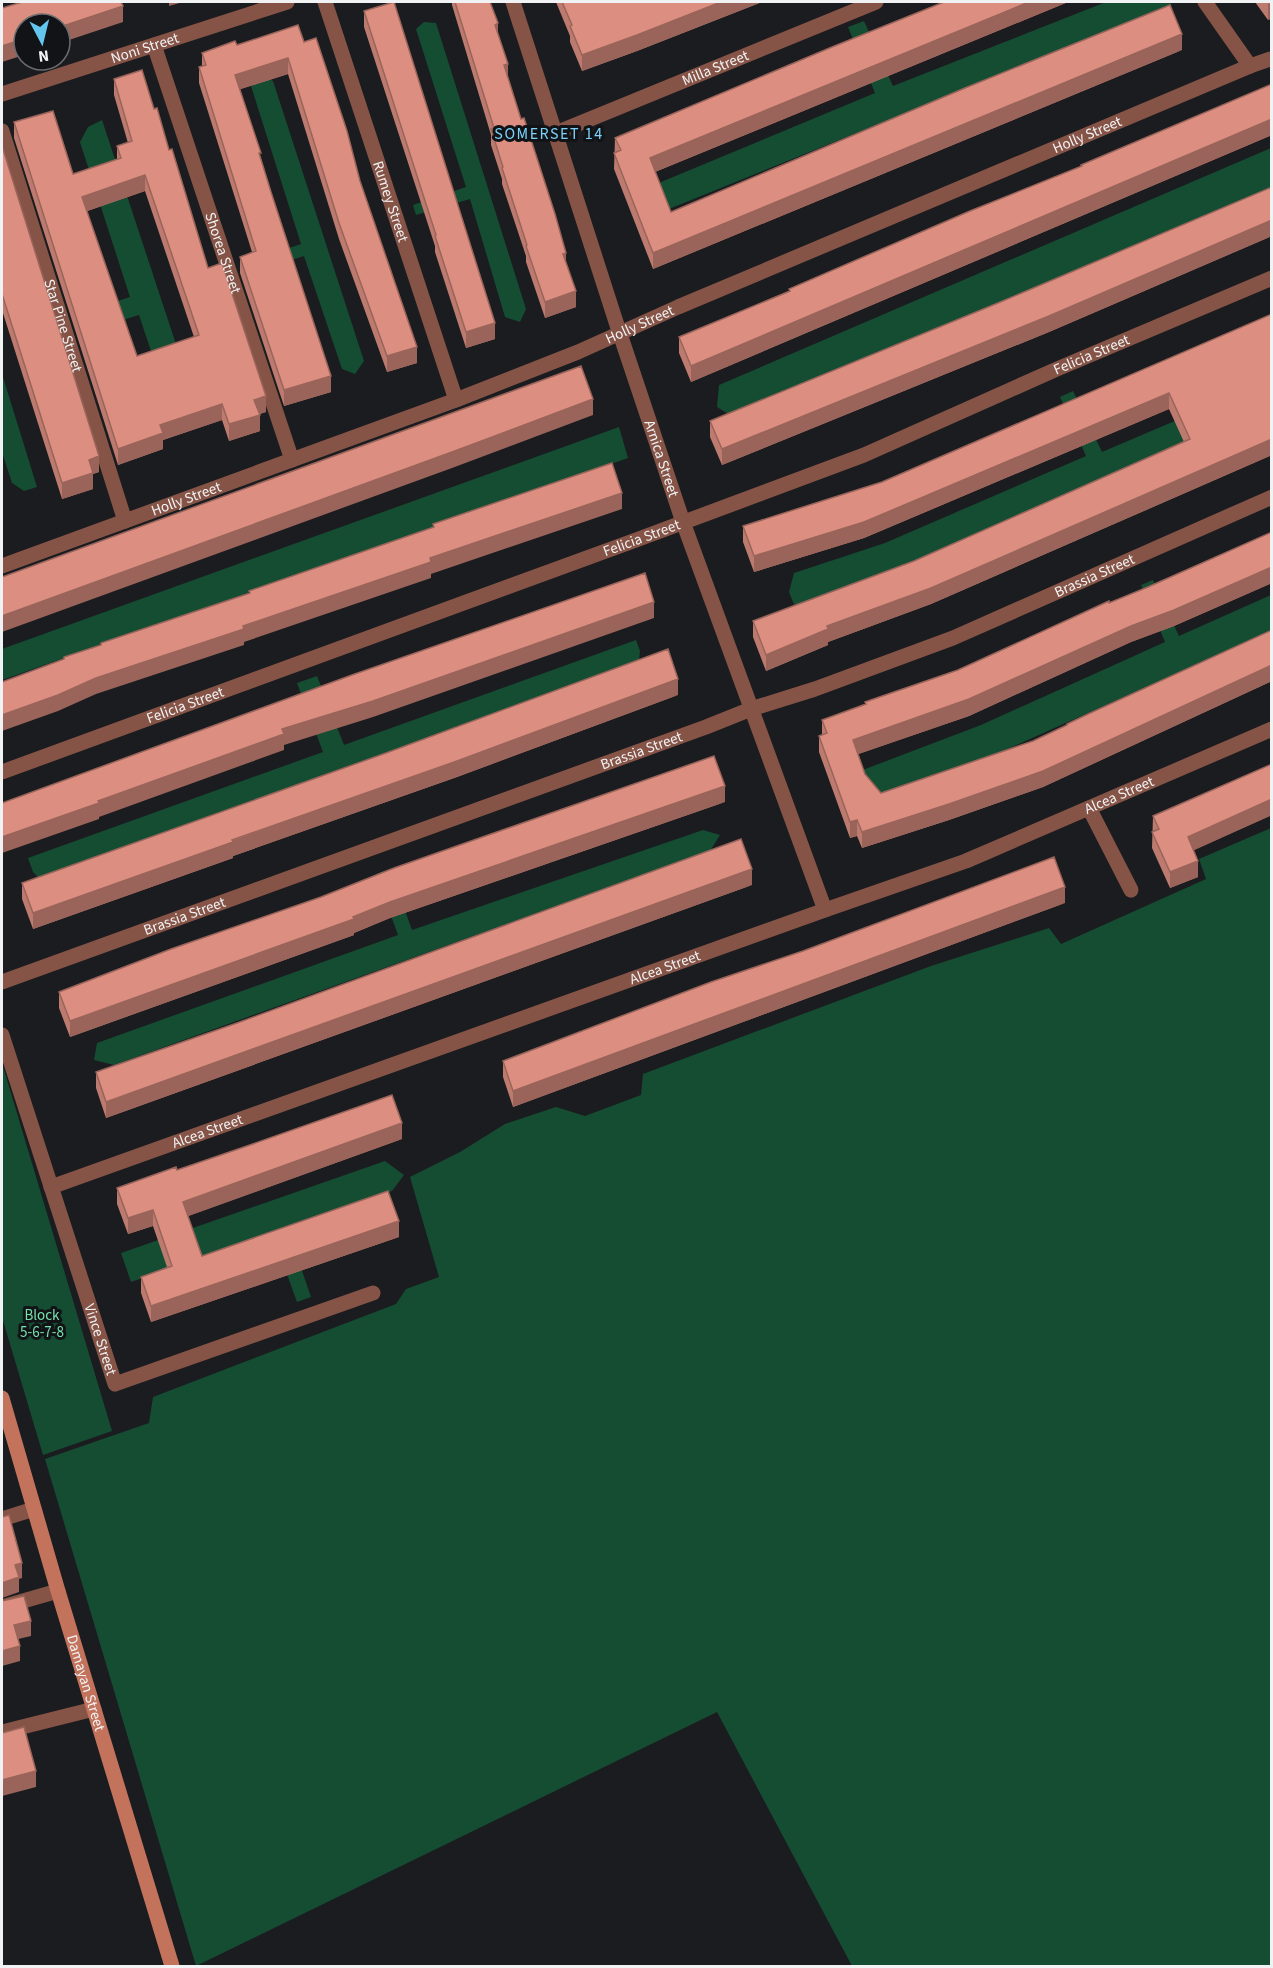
<svg xmlns="http://www.w3.org/2000/svg" width="1273" height="1968" font-family="'Source Sans 3',sans-serif">
<rect width="100%" height="100%" fill="#1b1c20"/>
<!-- green -->
<path fill="#154d33" d="M1106,2H1169L1172,5L659,213L652,198L661,182L875,93L848,27L864,21L893,86Z
M424,22L436,23L526,309L520,322L505,317L470,199L416,215L413,205L466,187L416,29Z
M258,74L273,81L364,361L355,374L342,369L304,256L257,271L254,260L301,244L251,86Z
M102,120L202,423H175L139,315L81,333L75,315L130,297L80,142L88,127Z
M1271,148V189L730,415L717,407L719,385Z
M2,374L37,487L24,491L12,483L2,452Z
M1271,380V407L949,548L795,607L789,592L794,573L885,543L1086,456L1060,397L1073,391L1102,452Z
M619,427L628,458L2,680V649Z
M1153,580L1179,636L1271,595V631L994,755L872,799L860,771L981,725L1165,642L1141,585Z
M636,640L640,651L639,661L39,878L33,872L28,858L323,752L297,683L317,676L344,745Z
M1271,828V1966H852L717,1712L196,1966L45,1459L149,1423L153,1397L396,1304L406,1289L439,1277L410,1177L460,1152L505,1124L556,1107L585,1116L641,1095L643,1074L931,966L1049,928L1061,944L1206,879L1199,859Z
M703,830L720,835L710,851L114,1065L94,1060L97,1043L398,935L376,874L390,869L412,930Z
M2,1063L112,1431L43,1455L2,1317Z
M385,1161L404,1175L392,1191L287,1227L311,1297L297,1302L272,1233L131,1282L121,1253Z"/>
<g fill="none" stroke-linecap="round" stroke-linejoin="round">
<!-- lane -->
<path stroke="#865446" stroke-width="15" d="M2,1519L34,1509
M2,1607L58,1591"/>
<!-- street -->
<g stroke="#865446" stroke-width="15">
<path id="s1" d="M325,2L456,400"/>
<path id="s2" d="M513,2L616,322L683,522L825,910"/>
<path d="M1205,2L1250,66"/>
<path id="s3" d="M154,45L292,460"/>
<path id="s4" d="M2,94L287,2"/>
<path id="s5" d="M2,131L125,521"/>
<path id="s6" d="M556,133L876,2"/>
<path id="s7" d="M2,566L456,400L578,352L678,307L1250,66L1270,59"/>
<path id="s8" d="M2,772L636,540L864,455L1057,369L1272,278"/>
<path d="M1089,808L1131,890"/>
<path id="s9" d="M2,982L706,727L751,709L815,689L953,638L1272,497"/>
<path id="s10" d="M2,1035L115,1384L373,1293"/>
<path id="s11" d="M51,1187L825,910L966,861L1272,729"/>
<path d="M2,1732L94,1709"/>
</g>
<!-- secondary -->
<path stroke="#c3735c" stroke-width="15" id="s12" d="M2,1398L58,1591L172,1966"/>
</g>
<!-- wall -->
<path fill="#bd7b6f" fill-rule="evenodd" d="M452,2H490L508,77L566,264L576,307L545,318L526,262V256L502,184V179L491,145V135L452,5Z
M556,2H762L637,51L582,71L570,42V36Z
M944,2H1068L655,172L671,212L1182,50L653,269L614,169L615,138Z
M1255,2H1272V18L1268,20Z
M364,11L495,339L466,348L435,252V246L364,27Z
M304,42L360,181L417,363L387,372L339,239L288,74L240,89L331,392L284,406L240,273V257L252,252L199,83V67L202,66V53L237,45Z
M114,79L154,109L169,150L208,268L266,412L259,414L260,431L229,441L222,420L163,440V449L118,465L14,138V122L73,174L117,159V146L128,143L114,95ZM145,191L194,337L137,356L87,211Z
M1272,84V135L691,382L679,353V337L789,291V289L1081,167V165Z
M2,146L99,472L93,474V489L62,499L2,310Z
M1272,187V236L1049,332L722,465L710,437V421L998,303Z
M1272,314V455L931,604L828,642V645L766,671L753,637V621L914,561L1184,442L1169,409L864,538L754,572L743,542V526L882,482Z
M1272,532V583L1174,626L1131,642L969,716L858,754L865,774L881,793L1033,741L1067,726V724L1272,630V681L1043,787L949,820L862,848L857,836L850,838L819,752V736L822,735V720L865,705V702L958,670Z
M678,695L457,777L233,856V858L33,929L22,899V883Z
M1272,764V815L1193,850L1198,877L1170,888L1152,848L1153,816Z
M725,802L390,918L354,933V935L70,1037L59,1008V992Z
M752,885L106,1118L96,1088V1072Z
M1065,903L513,1107L503,1077V1061Z
M402,1139L188,1216L202,1256L399,1237L151,1322L141,1293V1277L167,1267L153,1226L128,1234L117,1204V1188L177,1170Z"/>
<!-- shaded-wall -->
<path fill="#9a645a" d="M169,2H183L169,6Z
M721,2H762L637,51L582,71V55Z
M1029,2H1068L650,174V158Z
M1272,2V18L1268,20V4Z
M123,6V22L60,43V27Z
M498,23V39L495,25Z
M1182,34V50L653,269V253Z
M24,39V55L2,62V46Z
M288,58V74L235,91V75Z
M508,64V80L504,65Z
M1272,119V135L691,382V366Z
M145,175V191L82,213V197Z
M1272,220V236L1049,332L722,465V449Z
M566,253V269L563,254Z
M576,291V307L545,318V302Z
M495,323V339L466,348V332Z
M417,347V363L387,372V356Z
M331,376V392L284,406V390Z
M1169,393V409L864,538L754,572V556Z
M266,396V412L254,416V400Z
M593,399V415L452,468L2,632V616Z
M222,404V420L163,440V449L118,465V449L160,425Z
M260,415V431L229,441V424Z
M1272,439V455L931,604L828,642V645L766,671V655L827,626Z
M99,456V472L93,474V489L62,499V483L89,460Z
M622,493V509L431,574V578L244,642V645L96,694L58,711L2,731V715L96,678L430,558Z
M1272,567V583L1174,626L1131,642L969,716L853,756V740L1131,626Z
M654,602V618L373,717L284,745V750L99,817V819L2,853V837L98,801L282,729Z
M1272,665V681L1043,787L949,820L862,848V832Z
M678,679V695L457,777L233,856V858L33,929V913Z
M725,786V802L390,918L354,933V935L70,1037V1021L390,902Z
M1272,799V815L1188,853V837Z
M857,820V836L850,838V822Z
M1198,861V877L1170,888V872Z
M752,869V885L106,1118V1102Z
M1065,887V903L513,1107V1091Z
M402,1123V1139L183,1218V1202Z
M153,1210V1226L128,1234V1218Z
M399,1221V1237L151,1322V1306Z
M22,1563V1578L19,1579V1592L2,1598V1583L15,1565Z
M31,1621V1636L14,1640V1625Z
M20,1646V1661L2,1666V1651Z
M36,1771V1787L2,1796V1780Z"/>
<!-- building -->
<path fill="#dc8f81" stroke="#9a645a" stroke-width="1.5" fill-rule="evenodd" d="M22,2H121L123,6L60,27V24H24V39L2,46V8Z
M394,2L495,323L466,332L435,236L436,235L364,11Z
M455,2H490L498,23L495,25L508,64L504,65L521,119L524,118L555,214L566,253L563,254L576,291L545,302L526,246L527,245L502,168L503,167L491,129L494,128Z
M562,2H721L637,35L582,55L570,26L572,25Z
M944,2H1029L650,158L671,212L965,88L1170,5L1182,34L653,253L614,153L621,150L615,138L832,47Z
M298,25L304,42L316,38L347,131L360,181L417,347L387,356L339,223L288,58L235,75L261,153H259L271,192L331,376L284,390L240,257L256,251L199,67L206,65L202,53L235,41L237,45Z
M142,70L154,109L157,108L169,150L172,149L208,268L222,263L266,396L254,400L260,415L229,424L222,404L160,425L163,433L118,449L14,122L53,111L73,174L121,158L117,146L132,141L114,79ZM145,175L199,335L137,356L82,197Z
M1272,84V119L691,366L679,337L790,291L789,289L970,211L1082,166L1081,165Z
M2,146L99,456L89,460L93,473L62,483L2,294Z
M1272,187V220L1049,316L722,449L710,421L998,303Z
M1272,314V439L931,588L827,626L828,629L766,655L753,621L914,561L1190,439L1169,393L864,522L754,556L743,526L882,482Z
M581,366L593,399L452,452L2,616V577Z
M612,463L622,493L430,558L431,562L243,626L244,629L96,678L58,695L2,715V682L64,659V657L101,645V643L250,593L249,591L434,527L433,524Z
M1272,532V567L1174,610L1131,626L969,699L853,740L865,774L881,793L1033,741L1067,725V724L1088,714L1272,630V665L1043,771L949,804L862,832L857,820L850,822L819,736L827,733L822,720L866,704L865,702L958,670L1109,601V603L1148,587Z
M645,573L654,602L373,701L282,729L284,734L98,801L99,803L2,837V803L352,675Z
M668,649L678,679L457,761L232,840L233,842L33,913L22,883L386,753Z
M714,756L725,786L390,902L353,917L354,919L70,1021L59,992L171,949L321,897L394,868Z
M1272,764V799L1188,837L1198,861L1170,872L1152,832L1159,829L1153,816Z
M741,839L752,869L106,1102L96,1072L237,1023Z
M1054,857L1065,887L513,1091L503,1061L711,982L803,951Z
M392,1095L402,1123L183,1202L202,1256L388,1191L399,1221L151,1306L141,1277L172,1266L153,1210L128,1218L117,1188L176,1167L177,1170L247,1146Z
M9,1515L22,1563L15,1565L19,1577L2,1583V1517Z
M24,1596L31,1621L14,1625L20,1646L2,1651V1601Z
M24,1727L36,1771L2,1780V1733Z"/>
<g text-anchor="middle" dominant-baseline="central" stroke-width="6" stroke-linejoin="round" paint-order="stroke">
<!-- street labels -->
<g font-size="15" fill="#f1f2f4" stroke="#121317">
<text stroke="none"><textPath href="#s4" startOffset="150">Noni Street</textPath></text>
<text stroke="none"><textPath href="#s6" startOffset="172">Milla Street</textPath></text>
<text stroke="none"><textPath href="#s7" startOffset="1168">Holly Street</textPath></text>
<text stroke="none"><textPath href="#s1" startOffset="210">Rumey Street</textPath></text>
<text stroke="none"><textPath href="#s3" startOffset="219">Shorea Street</textPath></text>
<text stroke="none"><textPath href="#s7" startOffset="682">Holly Street</textPath></text>
<text stroke="none"><textPath href="#s5" startOffset="204">Star Pine Street</textPath></text>
<text stroke="none"><textPath href="#s8" startOffset="1167">Felicia Street</textPath></text>
<text stroke="none"><textPath href="#s2" startOffset="480">Arnica Street</textPath></text>
<text stroke="none"><textPath href="#s7" startOffset="196">Holly Street</textPath></text>
<text stroke="none"><textPath href="#s8" startOffset="681">Felicia Street</textPath></text>
<text stroke="none"><textPath href="#s9" startOffset="1166">Brassia Street</textPath></text>
<text stroke="none"><textPath href="#s8" startOffset="195">Felicia Street</textPath></text>
<text stroke="none"><textPath href="#s9" startOffset="680">Brassia Street</textPath></text>
<text stroke="none"><textPath href="#s11" startOffset="1138">Alcea Street</textPath></text>
<text stroke="none"><textPath href="#s9" startOffset="194">Brassia Street</textPath></text>
<text stroke="none"><textPath href="#s11" startOffset="652">Alcea Street</textPath></text>
<text stroke="none"><textPath href="#s11" startOffset="166">Alcea Street</textPath></text>
<text stroke="none"><textPath href="#s10" startOffset="320">Vince Street</textPath></text>
<text stroke="none"><textPath href="#s12" startOffset="297">Damayan Street</textPath></text>
</g>
<!-- park labels -->
<g font-size="15" fill="#76e2ab" stroke="#121317">
<text x="42" y="1315">Block<tspan x="42" dy="17">5-6-7-8</tspan></text>
</g>
<!-- neighbourhood labels -->
<g font-size="16" letter-spacing="1.5" fill="#7cd3fa" stroke="#121317">
<text x="549" y="134">SOMERSET 14</text>
</g>
</g>
<!-- border -->
<rect width="1273" height="1968" fill="none" stroke="#f1f2f4" stroke-width="6"/>
<!-- north arrow -->
<g transform="translate(42 42) rotate(173)"><circle r="28" fill="#121317" stroke="#6b6c6f" stroke-width="1.5"/>
<path d="M0-4.5L10 22L0 15L-10 22Z" fill="#64c5ee"/>
<text y="-9" font-size="16" font-weight="bold" text-anchor="middle" fill="#f1f2f4">N</text>
</g>
</svg>
